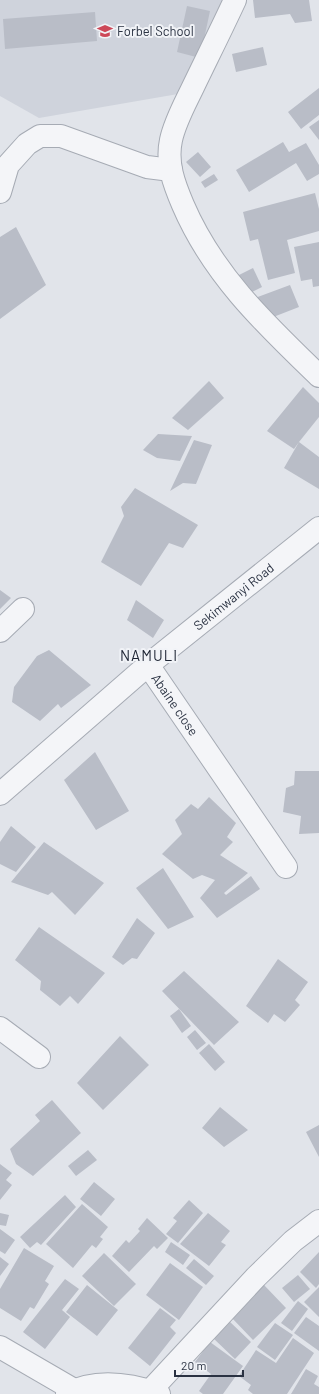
<svg xmlns="http://www.w3.org/2000/svg" width="319" height="1394" font-family="Barlow,sans-serif">
<rect width="100%" height="100%" fill="#e1e4ea"/>
<!-- built -->
<path fill="#cfd3dc" d="M0,0H225L178,94L39,118L0,96Z"/>
<!-- building -->
<path fill="#b9bdc7" d="M253,0H309L312,21L295,23L290,14L255,18Z
M187,6L210,11L200,58L177,52Z
M95,12L97,41L5,49L3,19Z
M263,47L267,65L236,72L232,54Z
M319,88V115L301,129L288,112Z
M319,120V140L309,127Z
M283,142L289,152L306,143L319,165V174L307,181L296,163L249,192L236,170Z
M198,152L211,167L200,177L186,162Z
M214,174L218,180L205,188L201,182Z
M315,193L319,209V231L287,240L295,273L268,280L258,239L250,241L243,212Z
M16,227L46,285L0,319V237Z
M319,242V286L313,287L312,279L301,281L294,247Z
M253,268L262,287L246,295L237,276Z
M290,285L299,307L263,321L255,298Z
M209,381L224,398L188,430L172,418Z
M303,387L319,403V417L299,442L319,457V489L284,468L299,442L294,449L267,431Z
M158,434L192,436L180,461L157,458L143,450Z
M194,440L212,445L196,484L183,483L170,491Z
M135,488L198,525L183,548L169,543L141,586L101,562L124,516L121,507Z
M0,590L11,598L0,609Z
M136,600L164,620L153,638L127,620Z
M49,650L91,685L61,708L58,704L40,721L12,702L14,687L37,656Z
M95,752L129,811L96,830L64,780Z
M295,771H319V833L299,834L301,816L283,812L286,788L294,785Z
M209,797L236,823L227,837L233,842L220,855L248,873L224,893L226,895L251,876L260,889L217,918L200,898L215,880L202,875L193,879L162,854L182,834L175,820L191,804L198,809Z
M11,826L36,847L16,872L0,864V842Z
M44,842L104,883L75,915L52,892L48,895L11,882Z
M163,868L194,917L168,929L136,888Z
M137,918L155,933L137,959L132,958L123,965L112,957Z
M39,927L105,973L78,1004L70,996L60,1006L40,990L41,981L15,960Z
M278,959L308,982L295,1000L300,1005L285,1022L274,1014L268,1023L246,1006Z
M184,971L239,1022L214,1045L162,991Z
M179,1009L191,1026L182,1033L170,1016Z
M195,1030L206,1043L197,1050L187,1037Z
M120,1036L149,1065L103,1110L77,1083Z
M209,1044L225,1062L215,1071L199,1053Z
M52,1100L81,1133L33,1176L16,1164L10,1149L40,1121L35,1115Z
M220,1107L248,1130L224,1147L202,1128Z
M319,1125V1157L306,1132Z
M88,1150L97,1160L76,1176L68,1166Z
M0,1164L12,1173L6,1180L12,1185L0,1200Z
M94,1182L115,1199L101,1216L80,1199Z
M65,1195L76,1207L41,1245L37,1242L30,1248L20,1237Z
M189,1200L203,1213L178,1243L166,1234L177,1221L173,1218Z
M82,1204L108,1227L100,1237L103,1239L96,1248L92,1245L73,1268L46,1244Z
M0,1213L9,1215L6,1226L0,1225Z
M208,1213L230,1231L221,1242L226,1245L209,1266L180,1244Z
M147,1218L168,1238L157,1249L154,1246L129,1272L112,1256L126,1240L129,1243L140,1231L138,1229Z
M0,1229L15,1240L5,1254L0,1251Z
M171,1242L190,1255L183,1265L165,1252Z
M24,1248L54,1266L45,1281L49,1284L34,1309L30,1307L21,1321L0,1308V1289Z
M319,1252V1284L316,1288L300,1272Z
M104,1253L136,1284L114,1306L82,1276Z
M0,1257L9,1264L0,1276Z
M194,1259L214,1276L206,1285L186,1268Z
M170,1263L203,1287L179,1320L146,1295Z
M298,1275L310,1289L294,1302L282,1288Z
M65,1279L79,1289L62,1310L70,1317L45,1349L23,1332Z
M87,1285L118,1310L97,1336L66,1312Z
M264,1285L286,1308L253,1340L231,1317Z
M319,1287V1317L304,1302Z
M298,1301L308,1309L292,1331L281,1323Z
M160,1308L176,1320L170,1327L176,1333L150,1366L128,1348Z
M306,1317L319,1326V1351L294,1333Z
M229,1321L251,1342L235,1359L213,1338Z
M275,1323L293,1335L275,1360L257,1347Z
M293,1338L314,1353L287,1394H253L248,1390L251,1385L239,1376L256,1350L276,1363Z
M210,1342L243,1366L223,1394H203L199,1391L211,1374L195,1362Z
M306,1369L318,1376L314,1384L319,1387V1394H291Z"/>
<g fill="none" stroke-linecap="round" stroke-linejoin="round">
<!-- minor casing -->
<g stroke="#a6abb4" stroke-width="24">
<g id="minor">
<path d="M235,0C222,28 208,56 194,85C186,102 175,121 171,140C166,163 174,184 183,205C213,275 265,324 319,376"/>
<path d="M0,192L8,165L27,144L40,136H61L147,167L171,170"/>
<path d="M0,631L23,609"/>
<path id="s1" d="M148,665L286,867"/>
<path id="s2" d="M0,794L148,665L319,528"/>
<path d="M0,1028L39,1057"/>
<path d="M0,1347L74,1390"/>
<path d="M150,1391L256,1277L293,1241L319,1221"/>
<path d="M67,1394C95,1379 130,1384 159,1394"/>
</g>
</g>
<!-- minor -->
<use href="#minor" stroke="#f4f5f8" stroke-width="22"/>
</g>
<!-- icons -->
<defs>
<g id="school-bare" transform="scale(1.2)"><path d="M0-5L7-2L0 1L-7-2ZM-4 1L0 2.5L4 1V4Q0 6-4 4Z" fill="#cd4858" stroke="#f1f3f7" stroke-width="2.5" paint-order="stroke"/></g>
</defs>
<g fill-rule="evenodd">
<use href="#school-bare" x="105" y="31"/>
</g>
<g text-anchor="middle" dominant-baseline="central" stroke-width="4" stroke-linejoin="round" paint-order="stroke">
<!-- poi labels -->
<g font-size="13" fill="#2a3242" stroke="#f1f3f7" text-anchor="start">
<text x="117" y="31">Forbel School</text>
</g>
<!-- street labels -->
<g font-size="13" fill="#2a3242" stroke="#f1f3f7">
<text stroke="none"><textPath href="#s2" startOffset="306">Sekimwanyi Road</textPath></text>
<text stroke="none"><textPath href="#s1" startOffset="48">Abaine close</textPath></text>
</g>
<!-- quarter labels -->
<g font-size="15" letter-spacing="1" fill="#1c2332" stroke="#f1f3f7">
<text x="149" y="655">NAMULI</text>
</g>
</g>
<!-- scale -->
<path d="M175 1370v6h68v-6" fill="none" stroke="#2a3242" stroke-width="2"/>
<text x="181" y="1370" font-size="12" fill="#2a3242" stroke="#f1f3f7" stroke-width="3" paint-order="stroke">20 m</text>
</svg>
